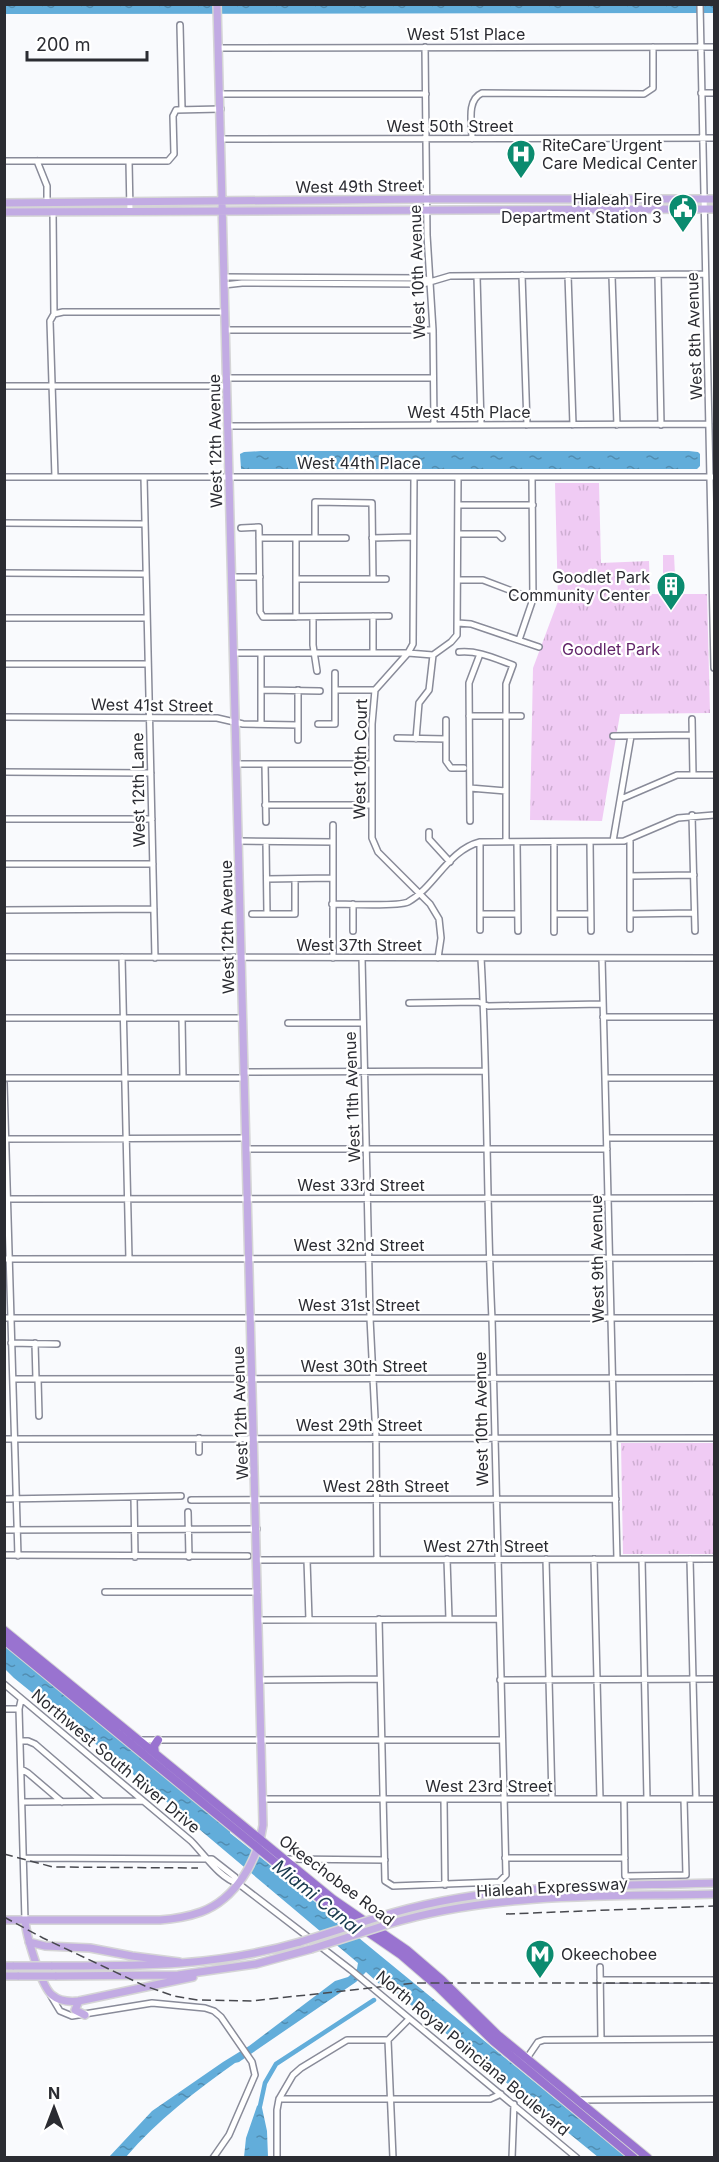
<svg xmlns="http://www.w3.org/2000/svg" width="719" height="2162" font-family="Inter,sans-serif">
<defs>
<pattern id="park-tufts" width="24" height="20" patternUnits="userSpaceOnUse" patternTransform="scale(1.5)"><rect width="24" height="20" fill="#f0cbf4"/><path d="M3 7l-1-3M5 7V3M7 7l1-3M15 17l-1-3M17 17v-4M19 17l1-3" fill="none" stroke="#ceaed2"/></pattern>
<pattern id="water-ripples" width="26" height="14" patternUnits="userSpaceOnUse" patternTransform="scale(1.5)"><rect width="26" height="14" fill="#62adda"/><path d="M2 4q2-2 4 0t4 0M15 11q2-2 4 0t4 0" fill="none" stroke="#518db1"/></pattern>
</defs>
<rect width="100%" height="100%" fill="#f9fafd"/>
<!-- green -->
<path fill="#f0cbf4" d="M663,555H674L675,575H663Z"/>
<!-- park -->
<path fill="url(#park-tufts)" d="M555,483H599L601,563L649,561L650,594H707L710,713L620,714L602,821L530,820L533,668L558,601Z
M621,1443H714V1554H623Z"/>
<!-- water -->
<path fill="url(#water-ripples)" d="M5,4L714,5V13L5,14Z
M261,451H689L698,452L700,454V466L697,469H241L240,454L244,452Z
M4,1645L230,1830V1833L265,1861L626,2157H598L395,1992L385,1989L366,1972L356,1982L239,2062L235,2063C196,2091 157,2120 126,2157H109L152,2111L223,2062L249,2046L335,1981L348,1977L357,1969L358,1963L155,1792L14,1678L5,1669Z
M261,2103L267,2131L268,2157H244L246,2138L257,2106Z"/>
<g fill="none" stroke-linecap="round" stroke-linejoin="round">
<!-- canal -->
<path stroke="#62adda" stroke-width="4.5" d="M260,2106L265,2083L276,2064L374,2000"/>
<!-- minor casing -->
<g stroke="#898b99" stroke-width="8">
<path id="minor" d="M700,4L714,668
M180,25L182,109
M425,47L427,235L433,330L434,425
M218,48L714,47
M701,93H714
M220,94H426
M221,139L714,138
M472,139C472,124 466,100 482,93L644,94L653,88V47
M4,161H168L174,154L173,116L176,110L221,109
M37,161L47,186V203
M129,161L130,212
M53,212L54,314L50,321L55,477
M522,275L527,425
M568,275L573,425
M658,275L661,425
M477,276L481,425
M612,276L617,425
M224,277L423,278L430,281
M224,285L242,283L423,284L450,276L705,274
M54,314L63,312H225
M225,330H433
M227,378H433
M4,386H227
M228,426L709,424
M4,477H714
M144,477L155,958
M414,477L413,644L408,653L375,690L372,724V838L378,852L430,904L439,919L441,938L438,958
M458,505H533
M4,523L145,524
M241,528L259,527L260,612L263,617L389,616
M459,534H498L502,538
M259,538H346
M315,538V502L372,503L373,579
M372,538L413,537
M4,573L146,574
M232,577H260
M296,579H386
M458,580H483L533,599
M373,616V653
M296,617V538
M313,617V645L317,671
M4,618H147
M458,623L471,624L539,647
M519,640L533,599L532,477
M459,652C478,650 496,659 513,665L506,684V842
M234,653H408L433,655
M261,654V724
M4,664H148
M261,690L320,691
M336,690H375
M469,716H521
M4,717L217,718L243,724L298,725
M692,719L693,775
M446,720V761L451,768H464
M318,724H335V673
M613,736L692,735
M397,738L446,739
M416,739L419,703L429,690L433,655L451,642L457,635L458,477
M298,740V690
M236,764H372
M265,764L266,822
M4,772L151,773
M470,788L506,791
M621,799L677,775H714
M265,805H372
M692,815L695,931
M4,819H152
M470,821L469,683L480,654
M429,832V839L450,862
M238,841L333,842
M613,841L631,736
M266,842L267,914
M480,842V930
M517,842L518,931
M554,842V932
M590,842L591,931
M4,864H153
M630,876L694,875
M267,879L332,878
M332,904C346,904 398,907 408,902C435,887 448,850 480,842L624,841L678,818L714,815
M4,910L154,909
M252,914H295V879
M480,914H517
M554,914H590
M630,914L694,913
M630,929V839
M353,931V904
M4,957L714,958
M122,957L129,1259
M333,958V825
M362,958L370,1318L376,1438L377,1560
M602,958L617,1559
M409,1003L478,1002L488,1006L603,1004
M603,1017H714
M4,1018H242
M182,1018L183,1078
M288,1023H363
M244,1072L485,1071
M4,1078H244
M605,1078H714
M4,1083L18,1556
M607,1138H714
M4,1139L246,1138
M246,1149H607
M8,1199L714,1198
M4,1259L714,1258
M4,1318H714
M11,1343L57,1344
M35,1343L36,1379
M13,1379L714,1378
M38,1379L39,1416
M199,1438V1452
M4,1439L714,1438
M134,1497L135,1557
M4,1499L181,1496
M191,1500L616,1499
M188,1512L189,1557
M4,1530L257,1529
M4,1555L248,1556
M447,1559L449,1619
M546,1559L552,1799
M594,1559L600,1799
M642,1559L647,1799
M690,1559L696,1799
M258,1560L714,1559
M307,1560L309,1620
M105,1592H258
M379,1619L385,1881L393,1886L499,1882L506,1875L492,1319C486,1198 488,1078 481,958
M259,1620L499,1619
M260,1680L380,1679
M500,1680L714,1679
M4,1684L191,1841C205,1855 219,1878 239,1884L351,1970L577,2158
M21,1700L19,1709L25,1920
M4,1709H19
M138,1740H502
M20,1741H28L35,1744L101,1801
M21,1769L28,1773L62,1802
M263,1799H714
M624,1799L625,1876L686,1875L684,1799
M444,1800L445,1885
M22,1802L143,1801
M24,1858L212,1859L235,1877L239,1884
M505,1858H625
M285,1859L385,1860
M600,1967L601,2039
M600,1980H714
M51,1996L60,2011L72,2016L152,2003L205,2008L214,2011L221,2017L252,2062L255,2075L229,2135L213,2158
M388,2040L393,2158
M525,2061L538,2042L544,2040L714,2039
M279,2099H490L501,2094
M578,2100L714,2099
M277,2158V2110L279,2099L293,2075L301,2068L347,2040H388L409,2019
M512,2158L514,2104"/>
</g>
<!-- major casing -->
<g stroke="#d5d5d6" stroke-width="10">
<path id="major" d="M4,203L428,199H714
M4,212L714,209
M379,1917C489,1882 600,1887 714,1883
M4,1920H160C174,1919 187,1917 201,1912C236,1899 258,1860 263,1825L217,4
M25,1920C26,1935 41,1986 52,1995C59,2001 70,2002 79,2001L193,1977
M389,1924C495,1892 605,1897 714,1894
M29,1942L45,1946L90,1948L132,1956L179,1962
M4,1966H14
M51,1966C140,1966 214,1967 300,1942
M4,1976H19
M55,1976L178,1975L256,1964L311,1949
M79,2001L75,2010L85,2015"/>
</g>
<!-- highway casing -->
<g stroke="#d5d5d6" stroke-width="10">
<path id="highway" d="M4,1630L333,1899L407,1950L442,1980L498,2035L648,2158
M4,1640L321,1900L401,1955L437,1986L493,2041L634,2158
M155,1753L154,1746L158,1740"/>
</g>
<!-- minor -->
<use href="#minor" stroke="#fff" stroke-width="5"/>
<!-- major -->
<use href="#major" stroke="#c2abe3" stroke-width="7"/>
<!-- highway -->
<use href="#highway" stroke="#9973d0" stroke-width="8"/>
<!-- rail -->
<path stroke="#48494f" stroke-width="1.5" stroke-dasharray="9 4.5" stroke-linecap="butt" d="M4,1854L53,1867L198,1868
M506,1914L714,1906
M4,1917L43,1938L145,1986L174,1996L198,2000L252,2001L415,1983H714"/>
<!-- major-bridge casing -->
<g stroke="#d5d5d6" stroke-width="10" stroke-linecap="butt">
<path id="major-bridge" d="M300,1942L379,1917
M311,1949L389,1924
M14,1966H51
M19,1976H55"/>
</g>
<!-- major-bridge -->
<use href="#major-bridge" stroke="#c2abe3" stroke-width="7"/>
</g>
<!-- icons -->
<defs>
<g id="hospital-pin" transform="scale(1.5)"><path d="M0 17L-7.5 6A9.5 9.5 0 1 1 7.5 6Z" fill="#0b8b6f" stroke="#fff"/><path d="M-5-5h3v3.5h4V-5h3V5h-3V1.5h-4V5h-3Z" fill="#fff"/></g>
<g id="civic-pin" transform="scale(1.5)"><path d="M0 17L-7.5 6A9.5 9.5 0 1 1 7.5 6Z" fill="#0b8b6f" stroke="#fff"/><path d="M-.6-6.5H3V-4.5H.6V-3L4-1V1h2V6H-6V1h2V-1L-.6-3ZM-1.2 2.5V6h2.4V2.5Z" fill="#fff"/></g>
<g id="building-pin" transform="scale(1.5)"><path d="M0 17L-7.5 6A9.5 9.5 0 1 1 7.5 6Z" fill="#0b8b6f" stroke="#fff"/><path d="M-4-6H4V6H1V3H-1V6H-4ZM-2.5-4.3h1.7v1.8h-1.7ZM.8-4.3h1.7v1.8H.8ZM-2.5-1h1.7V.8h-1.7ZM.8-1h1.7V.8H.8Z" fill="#fff"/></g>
<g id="metro-pin" transform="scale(1.5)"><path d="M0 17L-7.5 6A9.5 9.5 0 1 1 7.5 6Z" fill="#0b8b6f" stroke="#fff"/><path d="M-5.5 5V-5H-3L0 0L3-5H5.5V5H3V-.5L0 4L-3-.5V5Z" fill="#fff"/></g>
</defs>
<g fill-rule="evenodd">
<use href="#hospital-pin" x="521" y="154"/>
<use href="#civic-pin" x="683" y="208"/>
<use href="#building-pin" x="671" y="586"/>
<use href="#metro-pin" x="540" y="1954"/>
</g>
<g text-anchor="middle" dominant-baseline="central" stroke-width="4.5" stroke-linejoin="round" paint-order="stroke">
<!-- street labels -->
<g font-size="16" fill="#2b2c32" stroke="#fff">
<text x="466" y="34">West 51st Place</text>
<text x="450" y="126">West 50th Street</text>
<text transform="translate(359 186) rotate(-1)">West 49th Street</text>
<text transform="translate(417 272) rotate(-92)">West 10th Avenue</text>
<text transform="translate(694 336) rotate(-92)">West 8th Avenue</text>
<text x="469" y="412">West 45th Place</text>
<text transform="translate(215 441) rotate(-91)">West 12th Avenue</text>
<text x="359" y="463">West 44th Place</text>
<text transform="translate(152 705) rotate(1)">West 41st Street</text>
<text transform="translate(360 759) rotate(-89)">West 10th Court</text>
<text transform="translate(138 790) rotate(-91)">West 12th Lane</text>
<text transform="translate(227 927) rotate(-91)">West 12th Avenue</text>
<text x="359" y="945">West 37th Street</text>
<text transform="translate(352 1097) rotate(-92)">West 11th Avenue</text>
<text x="361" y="1185">West 33rd Street</text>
<text x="359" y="1245">West 32nd Street</text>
<text transform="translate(597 1259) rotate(-91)">West 9th Avenue</text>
<text x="359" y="1305">West 31st Street</text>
<text x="364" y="1366">West 30th Street</text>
<text transform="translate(240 1413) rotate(-92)">West 12th Avenue</text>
<text transform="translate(481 1419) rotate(-91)">West 10th Avenue</text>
<text x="359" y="1425">West 29th Street</text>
<text x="386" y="1486">West 28th Street</text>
<text x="486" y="1546">West 27th Street</text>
<text transform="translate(116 1761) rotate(40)">Northwest South River Drive</text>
<text x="489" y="1786">West 23rd Street</text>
<text transform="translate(337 1880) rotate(37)">Okeechobee Road</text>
<text transform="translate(552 1887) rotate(-3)">Hialeah Expressway</text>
<text transform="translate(473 2053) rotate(40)">North Royal Poinciana Boulevard</text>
</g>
<!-- poi labels -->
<g font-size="16" fill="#2b2c32" stroke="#fff" text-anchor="start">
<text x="542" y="145">RiteCare Urgent<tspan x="542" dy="18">Care Medical Center</tspan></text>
<text x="662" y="199" text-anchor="end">Hialeah Fire<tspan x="662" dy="18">Department Station 3</tspan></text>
<text x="650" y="577" text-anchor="end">Goodlet Park<tspan x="650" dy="18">Community Center</tspan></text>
<text x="561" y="1954">Okeechobee</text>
</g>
<!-- park labels -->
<g font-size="16" fill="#62246a" stroke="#fff">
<text x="611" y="649">Goodlet Park</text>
</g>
<!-- water labels -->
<g font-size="18" font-style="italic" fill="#193a4e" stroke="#fff">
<text transform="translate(317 1897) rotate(39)">Miami Canal</text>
</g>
</g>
<!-- border -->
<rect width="719" height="2162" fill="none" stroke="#2b2c32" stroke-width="12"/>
<!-- north arrow -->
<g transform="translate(54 2108)" stroke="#ffffff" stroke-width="4.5" paint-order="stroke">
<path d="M0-4.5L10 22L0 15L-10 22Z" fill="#2b2c32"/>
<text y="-9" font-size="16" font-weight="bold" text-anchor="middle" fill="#2b2c32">N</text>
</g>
<!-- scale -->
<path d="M27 51v9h120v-9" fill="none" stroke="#2b2c32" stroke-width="3"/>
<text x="36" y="51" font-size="18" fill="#2b2c32" stroke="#ffffff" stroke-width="4.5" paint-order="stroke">200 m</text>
</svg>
